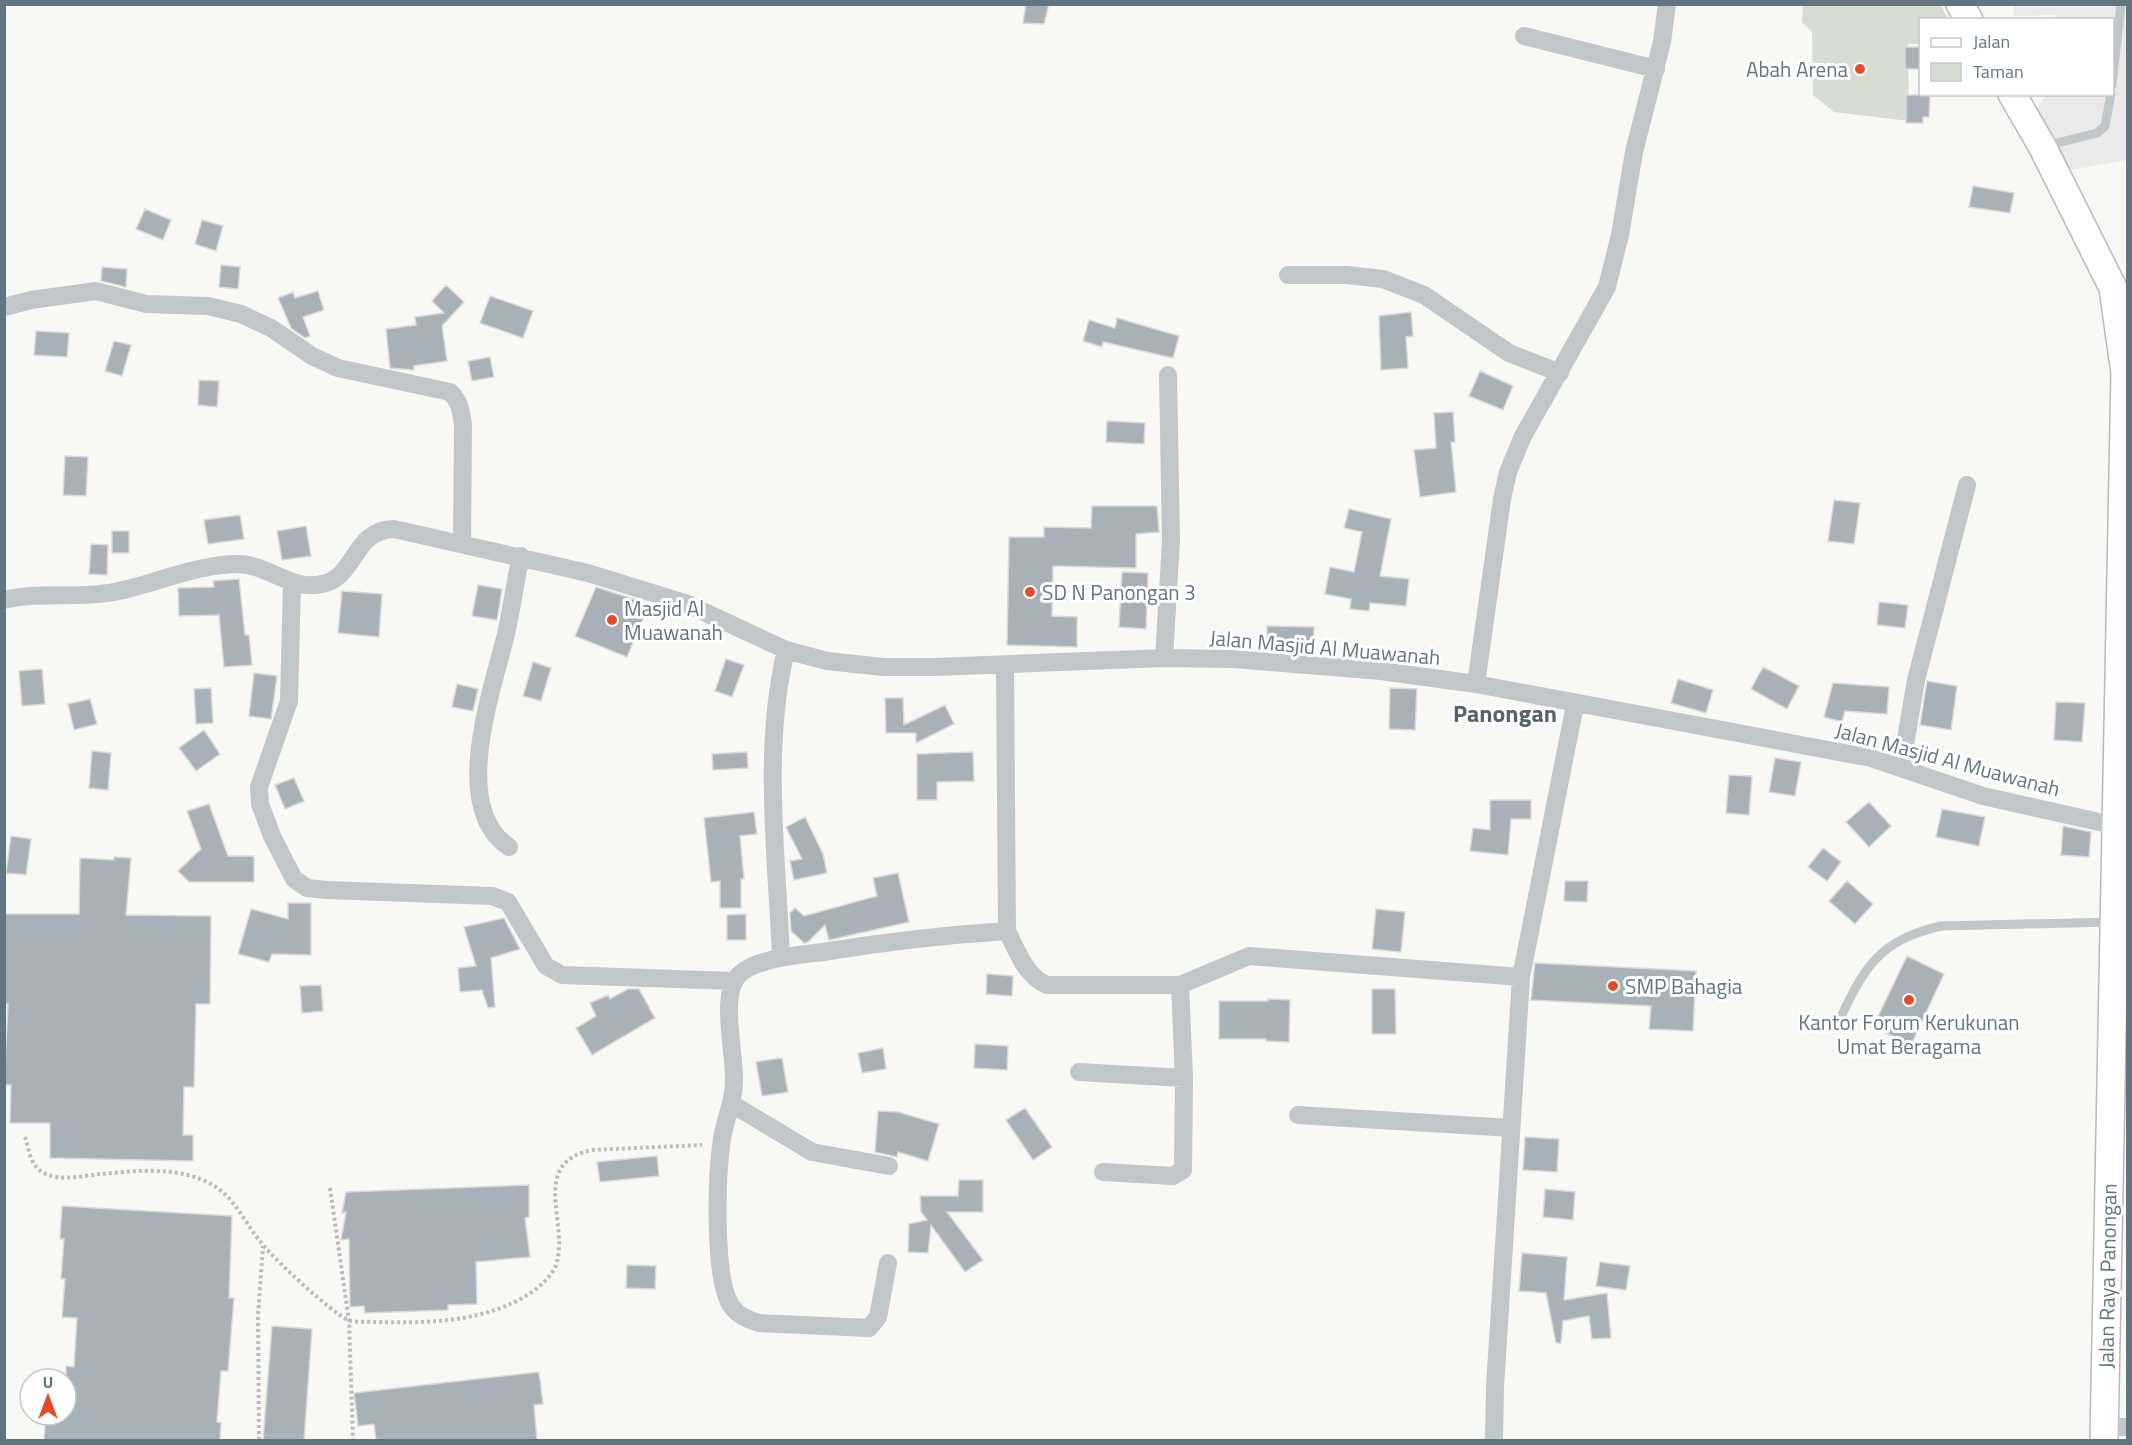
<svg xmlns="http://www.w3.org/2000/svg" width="2132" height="1445" font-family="'Titillium Web',sans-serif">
<rect width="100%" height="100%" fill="#f8f8f5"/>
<!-- built -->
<path fill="#e9eae9" d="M2014,5H2127V160L2065,171L2035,109L2047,95L2112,94V20L2055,19V15L2013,16Z"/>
<!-- green -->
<path fill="#d8ddd4" d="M1803,4L1941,5L1948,19L1920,20V44H1908L1909,121L1834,112L1813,95L1812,32L1802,22Z"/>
<!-- building -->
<path fill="#a8b1b7" stroke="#dadad8" stroke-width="1.5" d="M1026,4H1049L1044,24L1023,23Z
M1905,47H1920V69H1905Z
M1906,95H1930L1929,117H1923V123H1906Z
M1973,186L2014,193L2010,213L1969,207Z
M145,209L171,220L163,240L136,229Z
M202,220L223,226L216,251L195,244Z
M221,265L240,267L238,289L219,287Z
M102,267L127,269L126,287L101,281Z
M446,285L464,302L442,326L447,361L414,366V370L390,368L386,329L416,325L415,317L444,313L432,301Z
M318,291L324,310L303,317L310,336L305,338L291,328L278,298L293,292L295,298Z
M490,296L533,311L523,338L480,323Z
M1411,312L1413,336L1406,337L1408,368L1381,370L1379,316Z
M1117,318L1179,336L1173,358L1103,342L1102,347L1083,341L1089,320L1115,328Z
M36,331L69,333L67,357L34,355Z
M114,341L131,345L122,376L105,371Z
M490,357L494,377L472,381L468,361Z
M1480,371L1513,386L1503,410L1469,396Z
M199,380L219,381L217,407L198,405Z
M1453,412L1455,442H1451L1456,492L1420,497L1414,450L1436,448L1434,413Z
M1107,421L1145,423L1144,444L1106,442Z
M65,456L88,457L86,496L63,495Z
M1834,500L1860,503L1854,544L1828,541Z
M1092,506H1157L1159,532L1136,534V568L1053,566L1052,616L1077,617V647L1007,645L1009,537H1044V527L1091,528Z
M1349,509L1391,519L1380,576L1409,579L1406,606L1370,603L1369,611L1350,609L1351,599L1325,594L1330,567L1354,572L1362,532L1344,528Z
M240,515L244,539L208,544L204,520Z
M306,526L311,556L282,560L277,531Z
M112,531H129V553H112Z
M91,544L108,545L107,575L89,574Z
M1122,572L1148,573L1146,629L1119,627Z
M239,579L245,635H249L252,665L224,667L219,615L179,616L178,588L214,587L213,581Z
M478,585L502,589L497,620L472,616Z
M596,587L649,604L627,657L575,636Z
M342,591L382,594L379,637L338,633Z
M1879,602L1908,605L1905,628L1877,625Z
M1267,626L1314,627L1313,650L1267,649Z
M726,659L744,665L732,697L715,691Z
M533,662L551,668L541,701L523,696Z
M1763,667L1799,686L1787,709L1751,689Z
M42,669L45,704L22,706L19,671Z
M254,673L277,676L271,719L249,716Z
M1678,679L1713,690L1706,713L1671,703Z
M1927,681L1957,686L1951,730L1920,725Z
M1833,683L1889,687L1887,714L1845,711L1842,722L1824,717Z
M457,684L478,689L473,711L452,707Z
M211,688L213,723L196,724L194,689Z
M1390,688L1417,689L1415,730L1389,729Z
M885,698H903L904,725L945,705L954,724L916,743V733H886Z
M90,699L97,724L74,730L68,704Z
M2056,702L2085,703L2082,742L2054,740Z
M204,730L220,754L196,771L179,748Z
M92,751L111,753L108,790L89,788Z
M747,752L748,768L713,770L712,754Z
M973,752L974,781L937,782V800H917V754Z
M1775,758L1801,762L1795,796L1769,792Z
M1729,775L1752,776L1749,815L1726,813Z
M294,778L304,801L285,809L275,785Z
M1490,800H1531V819H1511L1508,855L1470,851L1473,828L1490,830Z
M1869,802L1891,826L1869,847L1846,822Z
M209,804L228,856H254V882H189L178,871L201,849L187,811Z
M1942,809L1985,817L1979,846L1936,837Z
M754,812L757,834L740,836L744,879H741V908H720V881L711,882L704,818Z
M805,817L823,854L827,873L794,880L790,861L802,859L786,827Z
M2063,826L2091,832L2089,857L2061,855Z
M11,836L31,839L26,875L6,873Z
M1823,848L1841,862L1827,881L1808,867Z
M114,857L131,858L126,915L211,916L210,1004H196L194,1087H184L183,1135H193V1161L50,1158V1123H10L11,1085H4L8,1004H4V914H79L80,858L114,860Z
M898,873L909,922L829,940L825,925L808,942L804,943L791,931L790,913L795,908L804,916L877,896L873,878Z
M1565,881H1588L1587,902L1564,901Z
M1847,881L1873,904L1855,924L1829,901Z
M288,903H311V955L272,954L269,962L238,954L251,909L288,919Z
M1376,909L1405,912L1401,952L1372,949Z
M746,914V940H727V915Z
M504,918L520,949L491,958L495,1007L488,1008L482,990L460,992L458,968L476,966L464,927Z
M1907,956L1944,974L1911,1045L1873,1027Z
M1535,963L1696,971L1693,1031L1649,1029L1651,1006L1531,1000Z
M987,974L1013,976L1012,996L986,994Z
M321,985L323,1011L302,1013L300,986Z
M628,989H639L655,1018L592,1055L576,1028L596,1016L590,1003L608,995L610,999Z
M1372,989H1395L1396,1034H1372Z
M1268,999L1290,1000L1289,1042L1266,1041V1039H1219V1001H1268Z
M975,1044L1008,1046L1007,1070L974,1068Z
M883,1048L886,1069L862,1073L858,1053Z
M782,1058L788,1092L762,1096L756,1062Z
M1025,1108L1052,1147L1033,1160L1006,1120Z
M878,1111L898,1112L939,1124L928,1161L898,1152L897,1157L875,1152Z
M1525,1137L1559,1139L1557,1172L1523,1170Z
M657,1156L659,1176L600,1182L597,1162Z
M959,1180H983V1212H947L983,1260L965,1272L931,1225L928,1253L908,1252L909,1224L927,1220L921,1212L920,1196H958Z
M529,1185V1217L525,1218L530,1257L476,1262L477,1304L448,1305V1310L365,1313L364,1306L350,1307L349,1239L341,1240L346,1212L342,1213L346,1192Z
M1545,1189L1575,1192L1573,1220L1543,1217Z
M62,1206L232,1216L229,1298H234L228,1371H221L217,1422L221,1423L220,1440H44L46,1415H66V1366L74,1367L77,1318L62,1317L65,1279H61L64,1239H60Z
M1522,1253L1567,1257L1564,1300L1607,1293L1611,1338L1592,1339L1589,1316L1563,1321L1561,1343H1556L1546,1293L1519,1291Z
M1600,1262L1630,1266L1626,1290L1596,1286Z
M627,1265L656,1266L655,1289L626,1288Z
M272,1326L312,1329L304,1440H263Z
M539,1372L543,1404L534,1405L537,1440H376L374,1424L358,1426L354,1393Z"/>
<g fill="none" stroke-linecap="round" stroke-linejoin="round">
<!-- secondary casing -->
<g stroke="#b4babe" stroke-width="30">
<path id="secondary" d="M1960,4L1969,20
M2012,94L2042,146L2113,288L2125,373L2104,1440"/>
</g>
<!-- path -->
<path stroke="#b9bdc0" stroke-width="4" stroke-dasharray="3 3" stroke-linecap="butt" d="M25,1137C29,1149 30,1165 42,1172C59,1182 82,1176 100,1174C135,1171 174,1166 207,1182C235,1195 244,1223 263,1245C276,1261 331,1312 348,1320C355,1323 367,1321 375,1322C420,1323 466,1323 508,1305C525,1298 549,1283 556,1265C570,1224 528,1163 592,1150L702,1145
M330,1188L349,1321L353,1440
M259,1440L258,1315L263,1246"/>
<!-- lane -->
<path stroke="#c1c6c9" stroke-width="9" d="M2112,85L2121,4
M2045,146L2097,133L2105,126L2111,94
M1837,1025C1864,968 1877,941 1941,926L2113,922"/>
<!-- street -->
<path stroke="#c1c6c9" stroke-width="18" d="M1524,36L1656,69
M1288,275H1347L1383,279L1424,295L1509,353L1560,373
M4,307L31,300L96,291L146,304L208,306L241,314L271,328L312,356L338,368L450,392C460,401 461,411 463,425L462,543
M292,583L289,701L259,787L260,804L272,836L294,879L307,888L327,890L492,896L508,902L546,966L562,975L733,981
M4,600C40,591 78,599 114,592C155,584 196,564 239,564C269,565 291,591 322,584C357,577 352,530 394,529L588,573L685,603L786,650L827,661L883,667H935L1164,658L1233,659L1381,671L1476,684L1871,758L1983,796L2126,828
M1164,658L1171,541L1168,375
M1005,665L1007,931C1017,950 1025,976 1047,985H1180
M1476,684L1502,499L1508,472L1523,436L1607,287L1620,235L1634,152L1662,42L1667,4
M1901,768L1916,680L1967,485
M509,847C449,807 493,689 506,634C512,608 515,582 521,556
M781,958C777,856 762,750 786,650
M1079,1072L1184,1078
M732,1104L812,1152L889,1166
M1298,1115L1511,1128
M1103,1172L1173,1176L1183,1170L1184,1078L1180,985L1249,956L1521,977
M888,1263L878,1317L869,1328L759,1323C748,1320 739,1316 732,1307C713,1281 717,1179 721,1146C723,1124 733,1105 734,1084C736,1055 718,993 740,974C757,958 800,955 823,952C884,942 945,935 1007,931
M2104,1427H2128
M1494,1440L1495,1387L1521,977L1575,705"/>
<!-- secondary -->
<use href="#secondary" stroke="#fff" stroke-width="27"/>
</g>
<!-- markers -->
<g fill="#e14d2c" stroke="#fff" stroke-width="2">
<circle cx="1860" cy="69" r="6"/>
<circle cx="1030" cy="592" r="6"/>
<circle cx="612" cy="620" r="6"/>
<circle cx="1613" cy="986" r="6"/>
<circle cx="1909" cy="1000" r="6"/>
</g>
<g text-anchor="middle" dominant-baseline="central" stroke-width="6" stroke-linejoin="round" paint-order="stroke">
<!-- poi labels -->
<g font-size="21" fill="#637580" stroke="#fff" text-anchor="start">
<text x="1848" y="69" text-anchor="end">Abah Arena</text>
<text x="1042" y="592">SD N Panongan 3</text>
<text x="624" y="608">Masjid Al<tspan x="624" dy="24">Muawanah</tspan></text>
<text x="1625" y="986">SMP Bahagia</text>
<text x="1909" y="1022" text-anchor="middle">Kantor Forum Kerukunan<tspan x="1909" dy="24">Umat Beragama</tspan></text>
</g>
<!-- street labels -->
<g font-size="21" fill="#637580" stroke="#fff">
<text transform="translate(1325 647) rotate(5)">Jalan Masjid Al Muawanah</text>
<text transform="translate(1948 759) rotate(15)">Jalan Masjid Al Muawanah</text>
<text transform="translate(2107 1276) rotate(-89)">Jalan Raya Panongan</text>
</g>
<!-- quarter labels -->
<g font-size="24" font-weight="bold" fill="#55636b" stroke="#fff">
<text x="1505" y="713">Panongan</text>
</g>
</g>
<!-- border -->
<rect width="2132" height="1445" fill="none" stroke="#637580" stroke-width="12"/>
<!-- legend -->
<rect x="1919" y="18" width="195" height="78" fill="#ffffff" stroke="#c1c8cc" stroke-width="1.5"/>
<rect x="1931" y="38" width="30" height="9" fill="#ffffff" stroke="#c1c8cc" stroke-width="1.5"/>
<text x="1973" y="48" font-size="18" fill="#637580">Jalan</text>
<rect x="1931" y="63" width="30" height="18" fill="#d8ddd4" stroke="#c1c8cc" stroke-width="1.5"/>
<text x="1973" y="78" font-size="18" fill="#637580">Taman</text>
<!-- north arrow -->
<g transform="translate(48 1397)"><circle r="28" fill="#ffffff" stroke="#c1c8cc" stroke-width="1.5"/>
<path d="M0-4.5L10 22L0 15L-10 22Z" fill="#e14d2c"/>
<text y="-9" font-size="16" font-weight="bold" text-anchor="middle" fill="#637580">U</text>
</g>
</svg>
